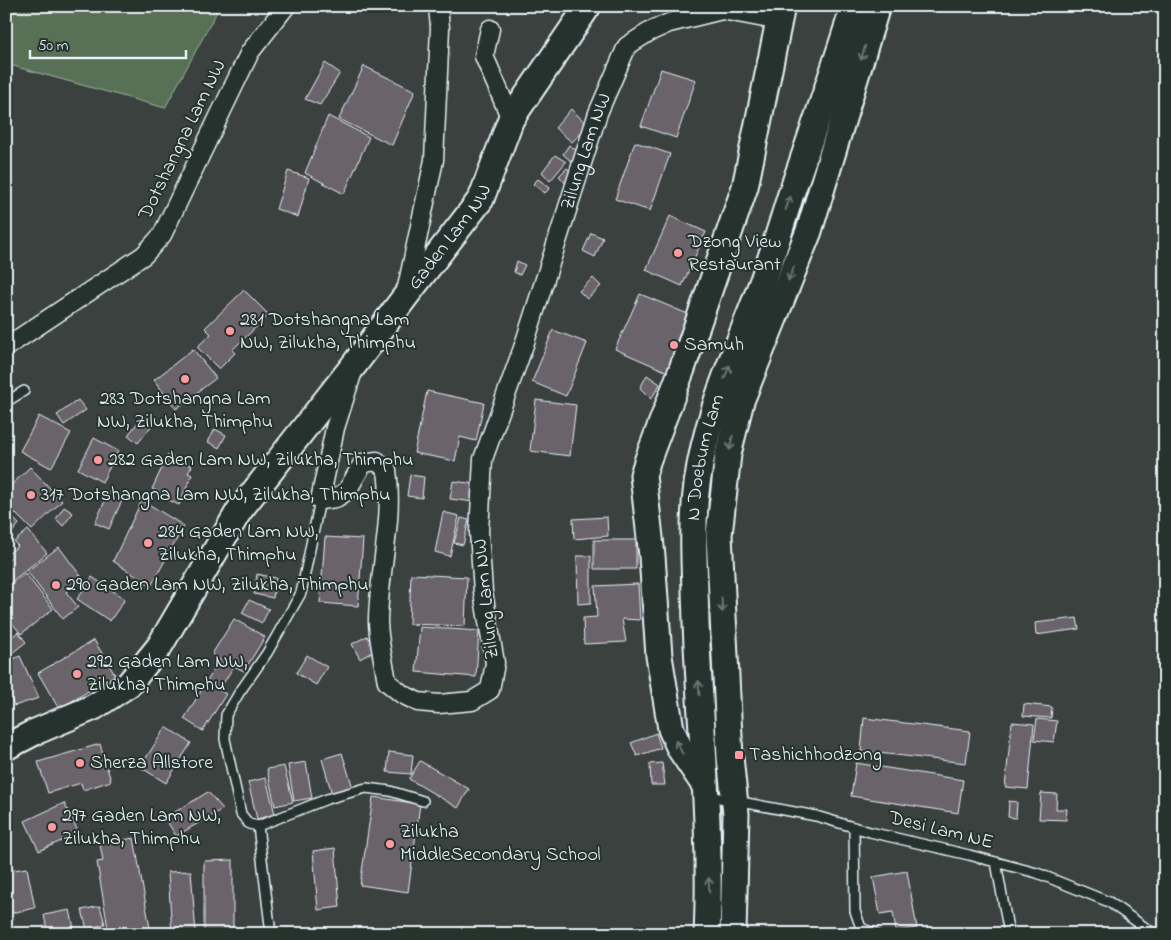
<svg xmlns="http://www.w3.org/2000/svg" width="1171" height="940" font-family="'Indie Flower',sans-serif">
<rect width="100%" height="100%" fill="#3b413f"/>
<filter id="ink" filterUnits="userSpaceOnUse"><feTurbulence type="fractalNoise" baseFrequency=".02" numOctaves="2"/><feDisplacementMap in="SourceGraphic" scale="10" xChannelSelector="R" yChannelSelector="G"/><feConvolveMatrix kernelMatrix="1 2 1 2 8 2 1 2 1" color-interpolation-filters="sRGB"/></filter>
<g filter="url(#ink)">
<!-- green -->
<path fill="#587156" stroke="#a0b1a7" d="M6,6H220L165,108L6,64Z"/>
<!-- building -->
<path fill="#6b636a" stroke="#e8f1f8" d="M325,63L340,73L320,105L305,99Z
M364,66L415,91L392,145L339,119Z
M661,69L696,80L676,138L641,126Z
M571,109L589,126L572,142L555,128Z
M328,116L369,137L344,194L305,173Z
M635,142L670,154L650,211L615,199Z
M569,145L581,154L573,163L563,154Z
M555,155L566,162L550,181L542,172Z
M567,168L576,177L568,186L559,176Z
M288,171L309,178L298,217L276,209Z
M538,179L550,188L545,193L533,184Z
M670,216L706,232L682,286L646,270Z
M591,233L603,238L595,257L583,251Z
M517,261L525,265L520,275L514,272Z
M593,278L601,286L587,299L579,291Z
M244,290L269,315L232,350L235,353L219,369L197,347L211,334L205,328Z
M640,294L695,317L670,373L615,349Z
M553,330L587,343L566,396L532,382Z
M193,349L216,378L176,409L154,380Z
M647,375L660,384L651,399L640,388Z
M427,391L484,403L476,441L460,437L455,461L414,453Z
M78,400L86,410L64,425L57,415Z
M536,400L576,405L570,456L530,451Z
M39,416L71,433L51,468L20,451Z
M143,416L153,424L138,443L128,435Z
M215,429L226,435L219,448L208,442Z
M94,438L118,451L102,482L78,469Z
M168,455L192,466L188,473L192,475L179,505L160,496L161,493L152,489Z
M30,467L62,501L32,530L6,504V490Z
M410,475L424,477L422,498L407,496Z
M453,481L476,484L474,502L450,499Z
M110,490L124,496L109,529L95,523Z
M142,500L184,526L151,586L113,561Z
M64,507L73,513L63,526L56,519Z
M6,512L19,524L10,535L6,531Z
M443,512L459,516L450,556L435,552Z
M607,517L608,536L574,539L573,519Z
M461,518L469,520L463,545L454,543Z
M28,530L47,553L6,586V561L12,556L9,553L18,546L14,542Z
M325,537L363,539L358,606L320,603Z
M594,540H636V569H594Z
M59,547L83,579L66,592L78,607L63,619L27,571Z
M577,556H591V603L578,604Z
M25,573L53,609L21,634L6,615V588Z
M257,574L276,578L273,598L254,594Z
M411,574L467,577L465,626L409,624Z
M92,577L125,599L110,621L77,599Z
M638,584L640,620L622,619L626,642L584,644L583,618L597,617L595,586Z
M249,600L269,609L262,623L242,613Z
M1077,618L1079,629L1036,635L1035,623Z
M234,619L265,637L244,671L234,666L219,690L226,694L203,731L184,719L220,660L212,654Z
M420,627L479,631L476,677L416,672Z
M18,632L26,642L7,657L6,641Z
M367,636L375,650L360,659L352,644Z
M94,640L115,675L59,709L38,673Z
M307,655L327,667L316,685L296,673Z
M20,656L39,698L14,706L6,686V662Z
M1024,704L1052,707L1051,718L1023,716Z
M864,718L970,731L966,763L861,751Z
M1037,719L1057,721L1054,742L1034,740Z
M1012,722L1034,724L1028,789L1005,787Z
M166,727L191,743L166,783L140,767Z
M656,733L661,748L637,756L631,743Z
M100,744L111,781L83,790L81,783L48,793L38,762Z
M389,752L413,755L411,774L387,772Z
M342,753L353,788L332,794L322,759Z
M420,761L469,789L458,808L409,779Z
M306,762L312,798L294,801L288,765Z
M662,763L665,785H651L650,764Z
M856,763L963,780L958,813L851,796Z
M284,766L293,802L275,806L267,769Z
M266,778L275,814L257,819L248,782Z
M208,792L223,809L176,836L165,818Z
M1041,793L1057,794L1056,809H1067L1066,820L1039,819Z
M373,797L420,804L408,892L360,885Z
M1009,801L1017,802L1016,818L1008,817Z
M64,803L79,833L39,851L25,821Z
M134,838L151,934H117L116,927L108,928L97,862L103,861L100,844Z
M335,848L340,907L318,910L313,851Z
M233,860V934H204V861Z
M27,868L35,908L6,914V871Z
M191,871L196,934H172L168,872Z
M907,871L917,928L896,931L893,912L880,914L873,877Z
M100,906L105,924L87,929L82,910Z
M70,910L75,933L48,934L44,915Z"/>
<g fill="none" stroke-linecap="round" stroke-linejoin="round">
<!-- lane casing -->
<g stroke="#e8f1f8" stroke-width="12">
<path id="lane" d="M6,402L24,391
M320,500L301,593L267,653L239,693L226,715L225,739L241,814L249,824L258,826L327,799L366,788L390,791L423,801
M709,796L816,816L870,832L969,855L1037,873L1109,902L1154,934
M258,826L271,934
M854,827L855,911L861,928L876,934
M996,862L1009,934"/>
</g>
<!-- street casing -->
<g stroke="#e8f1f8" stroke-width="21">
<g id="street">
<path d="M490,29L484,56L511,119"/>
<path d="M406,292L434,160L440,28L438,6"/>
<path d="M6,347L144,255L162,235L250,52L286,6"/>
<path id="s1" d="M352,374L335,428L320,500L336,498L347,491L363,463L377,461L387,470C394,519 379,570 378,620C378,640 384,662 387,682L402,694L418,702L439,704L472,701L490,690L495,663L483,592L479,532L483,459L524,345L598,113L627,46L649,32L669,23L722,10L780,21"/>
</g>
</g>
<!-- secondary casing -->
<g stroke="#e8f1f8" stroke-width="29">
<g id="secondary">
<path id="s2" d="M6,747L35,732L94,707L129,684L159,647L239,511L354,365L405,297L481,199L511,119L588,6"/>
<path d="M705,786L680,749L671,729L659,656L652,556L643,475L648,459L682,369L745,187L782,6"/>
<path id="s3" d="M707,934C712,830 700,726 696,623C695,576 691,530 697,484C707,407 743,338 768,266C776,243 783,220 790,197C812,134 834,70 854,6"/>
<path d="M733,934L736,814L730,757L719,535L728,454L741,401L809,231L877,6"/>
</g>
</g>
<!-- lane -->
<use href="#lane" stroke="#26332d" stroke-width="9"/>
<!-- street -->
<use href="#street" stroke="#26332d" stroke-width="18"/>
<!-- secondary -->
<use href="#secondary" stroke="#26332d" stroke-width="25"/>
</g>
<!-- one-way arrows -->
<defs><path id="oneway-shaft" d="M-6 0H5M1.5-3L5.5 0L1.5 3" fill="none" stroke-width="1.6" stroke-linecap="round" stroke-linejoin="round" transform="scale(1.25)"/></defs>
<g stroke="#6a7674">
<use href="#oneway-shaft" transform="translate(863 53) rotate(107)"/>
<use href="#oneway-shaft" transform="translate(788 203) rotate(-71)"/>
<use href="#oneway-shaft" transform="translate(791 274) rotate(112)"/>
<use href="#oneway-shaft" transform="translate(727 372) rotate(-69)"/>
<use href="#oneway-shaft" transform="translate(731 443) rotate(103)"/>
<use href="#oneway-shaft" transform="translate(722 605) rotate(87)"/>
<use href="#oneway-shaft" transform="translate(699 688) rotate(-93)"/>
<use href="#oneway-shaft" transform="translate(679 747) rotate(-118)"/>
<use href="#oneway-shaft" transform="translate(709 885) rotate(-92)"/>
</g>
</g>
<!-- markers -->
<g fill="#ff9aa2" stroke="#26332d" stroke-width="2">
<circle cx="678" cy="253" r="5"/>
<circle cx="230" cy="331" r="5"/>
<circle cx="674" cy="345" r="5"/>
<circle cx="185" cy="379" r="5"/>
<circle cx="98" cy="460" r="5"/>
<circle cx="31" cy="495" r="5"/>
<circle cx="148" cy="543" r="5"/>
<circle cx="56" cy="585" r="5"/>
<circle cx="77" cy="674" r="5"/>
<rect x="734" y="750" width="10" height="10" rx="2.5"/>
<circle cx="80" cy="763" r="5"/>
<circle cx="52" cy="827" r="5"/>
<circle cx="390" cy="844" r="5"/>
</g>
<g text-anchor="middle" dominant-baseline="central" stroke-width="4" stroke-linejoin="round" paint-order="stroke">
<!-- street labels -->
<g font-size="20" fill="#e8f1f8" stroke="#26332d">
<text transform="translate(183 140) rotate(-64)">Dotshangna Lam NW</text>
<text stroke="none"><textPath href="#s1" startOffset="1102">Zilung Lam NW</textPath></text>
<text stroke="none"><textPath href="#s2" startOffset="690">Gaden Lam NW</textPath></text>
<text stroke="none"><textPath href="#s3" startOffset="478">N Doebum Lam</textPath></text>
<text transform="translate(487 599) rotate(-96)">Zilung Lam NW</text>
<text transform="translate(941 831) rotate(14)">Desi Lam NE</text>
</g>
<!-- poi labels -->
<g font-size="20" fill="#e8f1f8" stroke="#26332d" text-anchor="start">
<text x="688" y="242">Dzong View<tspan x="688" dy="23">Restaurant</tspan></text>
<text x="240" y="320">281 Dotshangna Lam<tspan x="240" dy="23">NW, Zilukha, Thimphu</tspan></text>
<text x="684" y="345">Samuh</text>
<text x="185" y="399" text-anchor="middle">283 Dotshangna Lam<tspan x="185" dy="23">NW, Zilukha, Thimphu</tspan></text>
<text x="108" y="460">282 Gaden Lam NW, Zilukha, Thimphu</text>
<text x="41" y="495">317 Dotshangna Lam NW, Zilukha, Thimphu</text>
<text x="158" y="532">284 Gaden Lam NW,<tspan x="158" dy="23">Zilukha, Thimphu</tspan></text>
<text x="66" y="585">290 Gaden Lam NW, Zilukha, Thimphu</text>
<text x="87" y="662">292 Gaden Lam NW,<tspan x="87" dy="23">Zilukha, Thimphu</tspan></text>
<text x="749" y="755">Tashichhodzong</text>
<text x="90" y="763">Sherza Allstore</text>
<text x="62" y="816">297 Gaden Lam NW,<tspan x="62" dy="23">Zilukha, Thimphu</tspan></text>
<text x="400" y="832">Zilukha<tspan x="400" dy="23">MiddleSecondary School</tspan></text>
</g>
</g>
<!-- margin -->
<rect width="1171" height="940" fill="none" stroke="#26332d" stroke-width="25"/>
<rect x="12" y="12" width="1146" height="915" fill="none" stroke="#e8f1f8" stroke-width="2" filter="url(#ink)"/>
<!-- scale -->
<path d="M30 50v8h156v-8" fill="none" stroke="#e8f1f8" stroke-width="2.5"/>
<text x="38" y="50" font-size="15" fill="#e8f1f8" stroke="#26332d" stroke-width="4" paint-order="stroke">50 m</text>
</svg>
